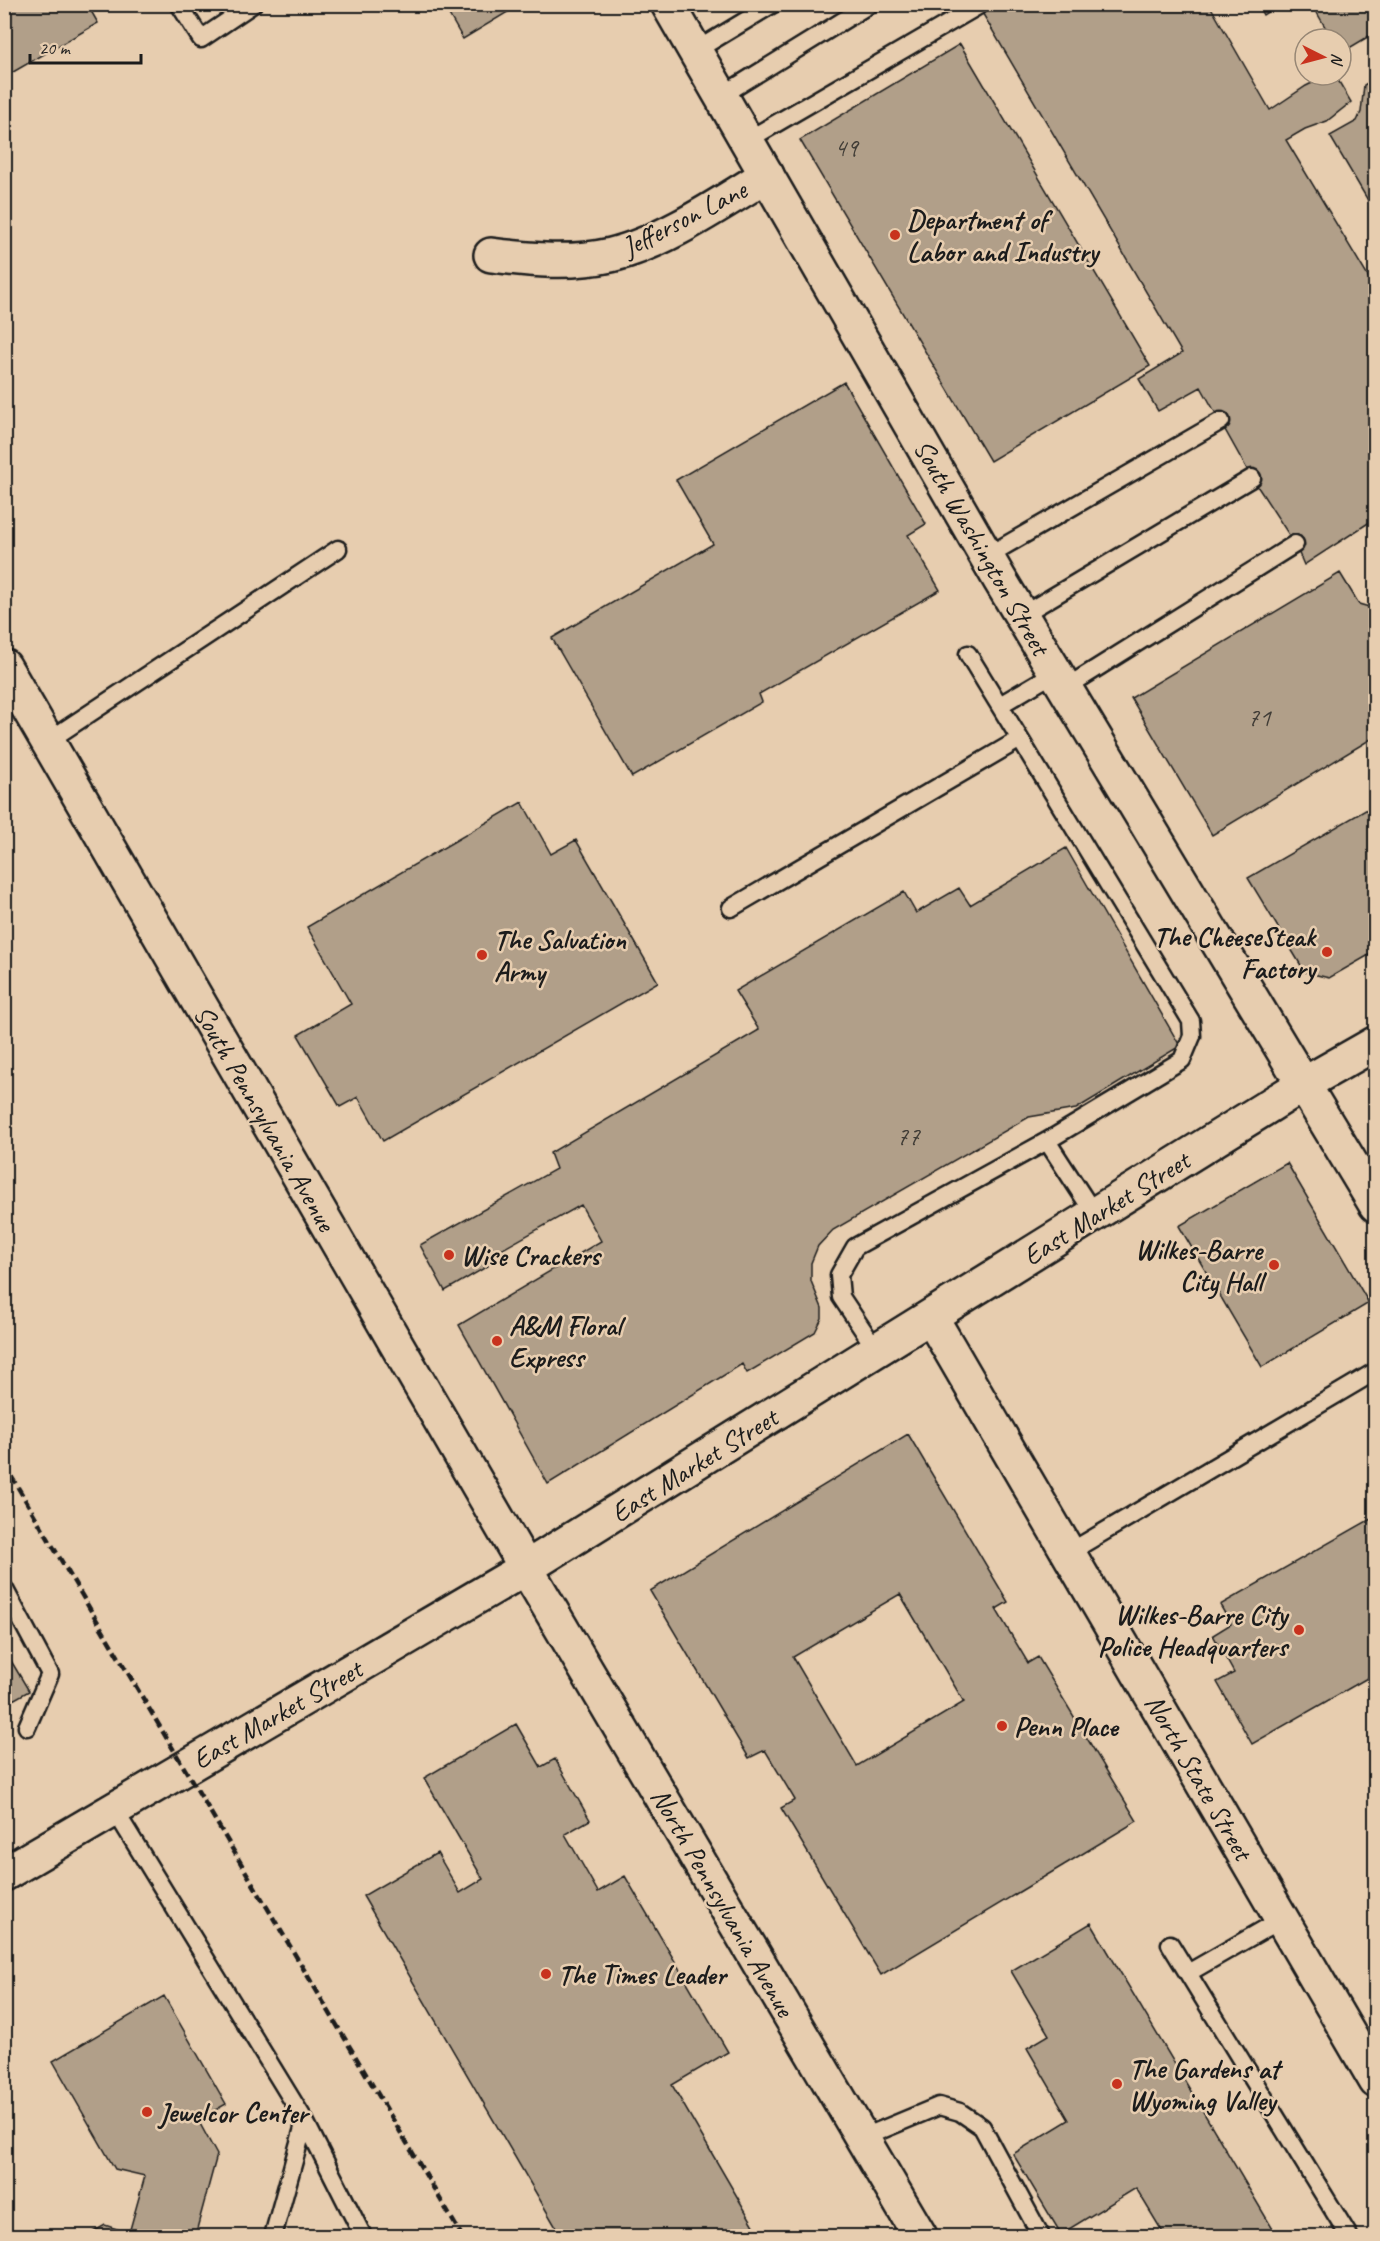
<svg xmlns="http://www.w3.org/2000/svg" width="1380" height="2241" font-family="Caveat,sans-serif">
<rect width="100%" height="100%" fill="#e7cdaf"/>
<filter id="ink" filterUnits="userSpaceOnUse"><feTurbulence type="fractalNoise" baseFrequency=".0167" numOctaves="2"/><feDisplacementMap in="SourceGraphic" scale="12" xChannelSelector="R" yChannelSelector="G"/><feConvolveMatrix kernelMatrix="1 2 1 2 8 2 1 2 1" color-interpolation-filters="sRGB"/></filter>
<g filter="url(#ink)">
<!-- building -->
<path fill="#b19f89" stroke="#1c1c1c" stroke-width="1.5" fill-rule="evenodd" d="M4,4H87L98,23L8,75L4,69Z
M443,4H521L463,39Z
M977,4H1209L1270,110L1306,86L1328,75H1335L1351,102L1327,121L1305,129L1286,140L1376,290V518L1304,565L1295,544L1252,478L1201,387L1158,411L1139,379L1182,353Z
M1257,4H1280L1263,15Z
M1312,4H1376V32L1341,53V39H1332Z
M960,44L1150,366L990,461L800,140Z
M1376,78V214L1330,136L1357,121L1361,112L1364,85Z
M844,382L926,524L908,535L940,590L759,694L762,702L632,777L552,638L713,544L676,480Z
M1340,573L1359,604L1376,609V736L1212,835L1131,698Z
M522,802L551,854L576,840L658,982L383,1141L358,1097L340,1107L298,1035L351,1004L307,927Z
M1376,804V951L1329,978L1305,972L1248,878Z
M1066,848L1180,1046L1076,1109L1029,1117L833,1230L818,1246L811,1263V1281L822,1308V1318L815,1332L747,1373L742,1364L548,1484L459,1325L601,1241L581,1205L485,1259L488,1266L445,1291L420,1245L556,1169L550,1153L759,1030L735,991L904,892L916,913L959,888L970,905Z
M1287,1163L1369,1303L1262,1367L1179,1226Z
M908,1434L1008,1602L996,1609L1028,1663L1038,1657L1137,1821L881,1975L781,1808L795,1800L765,1750L749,1758L650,1591ZM900,1594L964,1702L857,1766L793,1657Z
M1376,1516V1673L1252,1744L1217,1682L1234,1673L1213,1635L1231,1624L1220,1605Z
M4,1649L29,1691L4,1705Z
M516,1724L541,1767L555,1759L590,1820L565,1834L598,1892L625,1876L728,2052L672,2085L760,2236H561L363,1896L437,1853L460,1893L483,1879L424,1778Z
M1091,1923L1277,2236H1165L1136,2188L1061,2234L1013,2154L1069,2120L1027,2048L1049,2035L1011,1971Z
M164,1996L226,2104L198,2120L217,2155L195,2236H86L105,2225L129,2233L145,2176L115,2169L53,2061Z"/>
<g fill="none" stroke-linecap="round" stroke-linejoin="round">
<!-- service casing -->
<g stroke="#1c1c1c" stroke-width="21">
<path id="service" d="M179,4L201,39L253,4
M695,51L773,4
M721,96L870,4
M746,141L978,6
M987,556L1221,421
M1022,615L1252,478
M1065,688L1295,544
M1000,705L1056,672
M48,741L338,549
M731,908L1020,739L968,654
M1047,1141L1095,1215
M877,1351L841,1297L839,1275L855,1247L1047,1141L1182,1060L1192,1036L1191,1021L1020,739
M1068,1553L1376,1371
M4,1588L50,1674L27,1727
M114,1809L305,2121L273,2236
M1170,1944L1349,2236
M1188,1973L1282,1919
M305,2121L363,2236
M862,2138L939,2106L960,2112L982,2127L1041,2236"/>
</g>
<!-- minor casing -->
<g stroke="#1c1c1c" stroke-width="38">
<path id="minor" d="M491,255C531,260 571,264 611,255C663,243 721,203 767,175
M931,1317L1376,2081"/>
</g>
<!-- tertiary casing -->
<g stroke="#1c1c1c" stroke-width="38">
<path id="tertiary" d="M668,4L1000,580L1376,1205"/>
</g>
<!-- secondary casing -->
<g stroke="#1c1c1c" stroke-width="38">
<path id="secondary" d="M4,666L526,1568L920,2236
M4,1874L526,1568L1304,1084L1376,1043"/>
</g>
<!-- service -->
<use href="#service" stroke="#e7cdaf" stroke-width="16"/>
<!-- minor -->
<use href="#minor" stroke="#e7cdaf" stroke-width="33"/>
<!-- tertiary -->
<use href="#tertiary" stroke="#e7cdaf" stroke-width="33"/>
<!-- secondary -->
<use href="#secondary" stroke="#e7cdaf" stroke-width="33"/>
<!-- rail -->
<path stroke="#1c1c1c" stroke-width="4.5" stroke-dasharray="9 4.5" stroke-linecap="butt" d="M4,1464L462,2236"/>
</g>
</g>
<!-- markers -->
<g fill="#c8321e" stroke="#e7cdaf" stroke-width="2">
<circle cx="895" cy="235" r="6"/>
<circle cx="1327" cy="952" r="6"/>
<circle cx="482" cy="955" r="6"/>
<circle cx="449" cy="1255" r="6"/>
<circle cx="1274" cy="1265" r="6"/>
<circle cx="497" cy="1341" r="6"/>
<circle cx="1299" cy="1630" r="6"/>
<circle cx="1002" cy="1726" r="6"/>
<circle cx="546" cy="1974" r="6"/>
<circle cx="1117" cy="2084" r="6"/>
<circle cx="147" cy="2112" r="6"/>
</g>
<g text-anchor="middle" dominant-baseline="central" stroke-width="5" stroke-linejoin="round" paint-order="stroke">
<!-- number labels -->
<g font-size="26" fill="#413d37">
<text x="846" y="147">49</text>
<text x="1259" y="717">71</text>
<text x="908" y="1136">77</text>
</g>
<!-- street labels -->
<g font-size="28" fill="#1c1c1c" stroke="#e7cdaf">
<text transform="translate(684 218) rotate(-27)">Jefferson Lane</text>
<text transform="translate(982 547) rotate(60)">South Washington Street</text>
<text transform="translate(265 1118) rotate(60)">South Pennsylvania Avenue</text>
<text transform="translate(1106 1208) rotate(-32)">East Market Street</text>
<text transform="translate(694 1465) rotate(-32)">East Market Street</text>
<text transform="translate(277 1714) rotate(-30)">East Market Street</text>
<text transform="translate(1199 1777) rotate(60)">North State Street</text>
<text transform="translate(723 1902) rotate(60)">North Pennsylvania Avenue</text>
</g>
<!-- poi labels -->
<g font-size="28" font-weight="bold" fill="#1c1c1c" stroke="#e7cdaf" text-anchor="start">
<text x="907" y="219">Department of<tspan x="907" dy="32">Labor and Industry</tspan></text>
<text x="1315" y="936" text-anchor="end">The CheeseSteak<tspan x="1315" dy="32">Factory</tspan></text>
<text x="494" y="939">The Salvation<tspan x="494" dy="32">Army</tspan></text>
<text x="1262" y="1249" text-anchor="end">Wilkes-Barre<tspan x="1262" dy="32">City Hall</tspan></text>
<text x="461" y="1255">Wise Crackers</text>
<text x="509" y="1325">A&amp;M Floral<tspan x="509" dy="32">Express</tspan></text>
<text x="1287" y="1614" text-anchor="end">Wilkes-Barre City<tspan x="1287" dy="32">Police Headquarters</tspan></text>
<text x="1014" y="1726">Penn Place</text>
<text x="558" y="1974">The Times Leader</text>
<text x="1129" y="2068">The Gardens at<tspan x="1129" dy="32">Wyoming Valley</tspan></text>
<text x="159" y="2112">Jewelcor Center</text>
</g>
</g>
<!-- margin -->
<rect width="1380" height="2241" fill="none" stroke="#e7cdaf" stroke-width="24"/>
<rect x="12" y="12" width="1356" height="2217" fill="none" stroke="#1c1c1c" stroke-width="2" filter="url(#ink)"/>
<!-- north arrow -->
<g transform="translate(1323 57) rotate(96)"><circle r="28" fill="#e7cdaf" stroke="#968674" stroke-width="1.5"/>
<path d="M0-4.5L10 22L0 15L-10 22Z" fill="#c8321e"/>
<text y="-9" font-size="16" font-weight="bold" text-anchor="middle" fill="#1c1c1c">N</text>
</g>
<!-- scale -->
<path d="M30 54v9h111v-9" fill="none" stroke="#1c1c1c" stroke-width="3"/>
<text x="39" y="54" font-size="18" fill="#1c1c1c" stroke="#e7cdaf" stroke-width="4.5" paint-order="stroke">20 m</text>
</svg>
